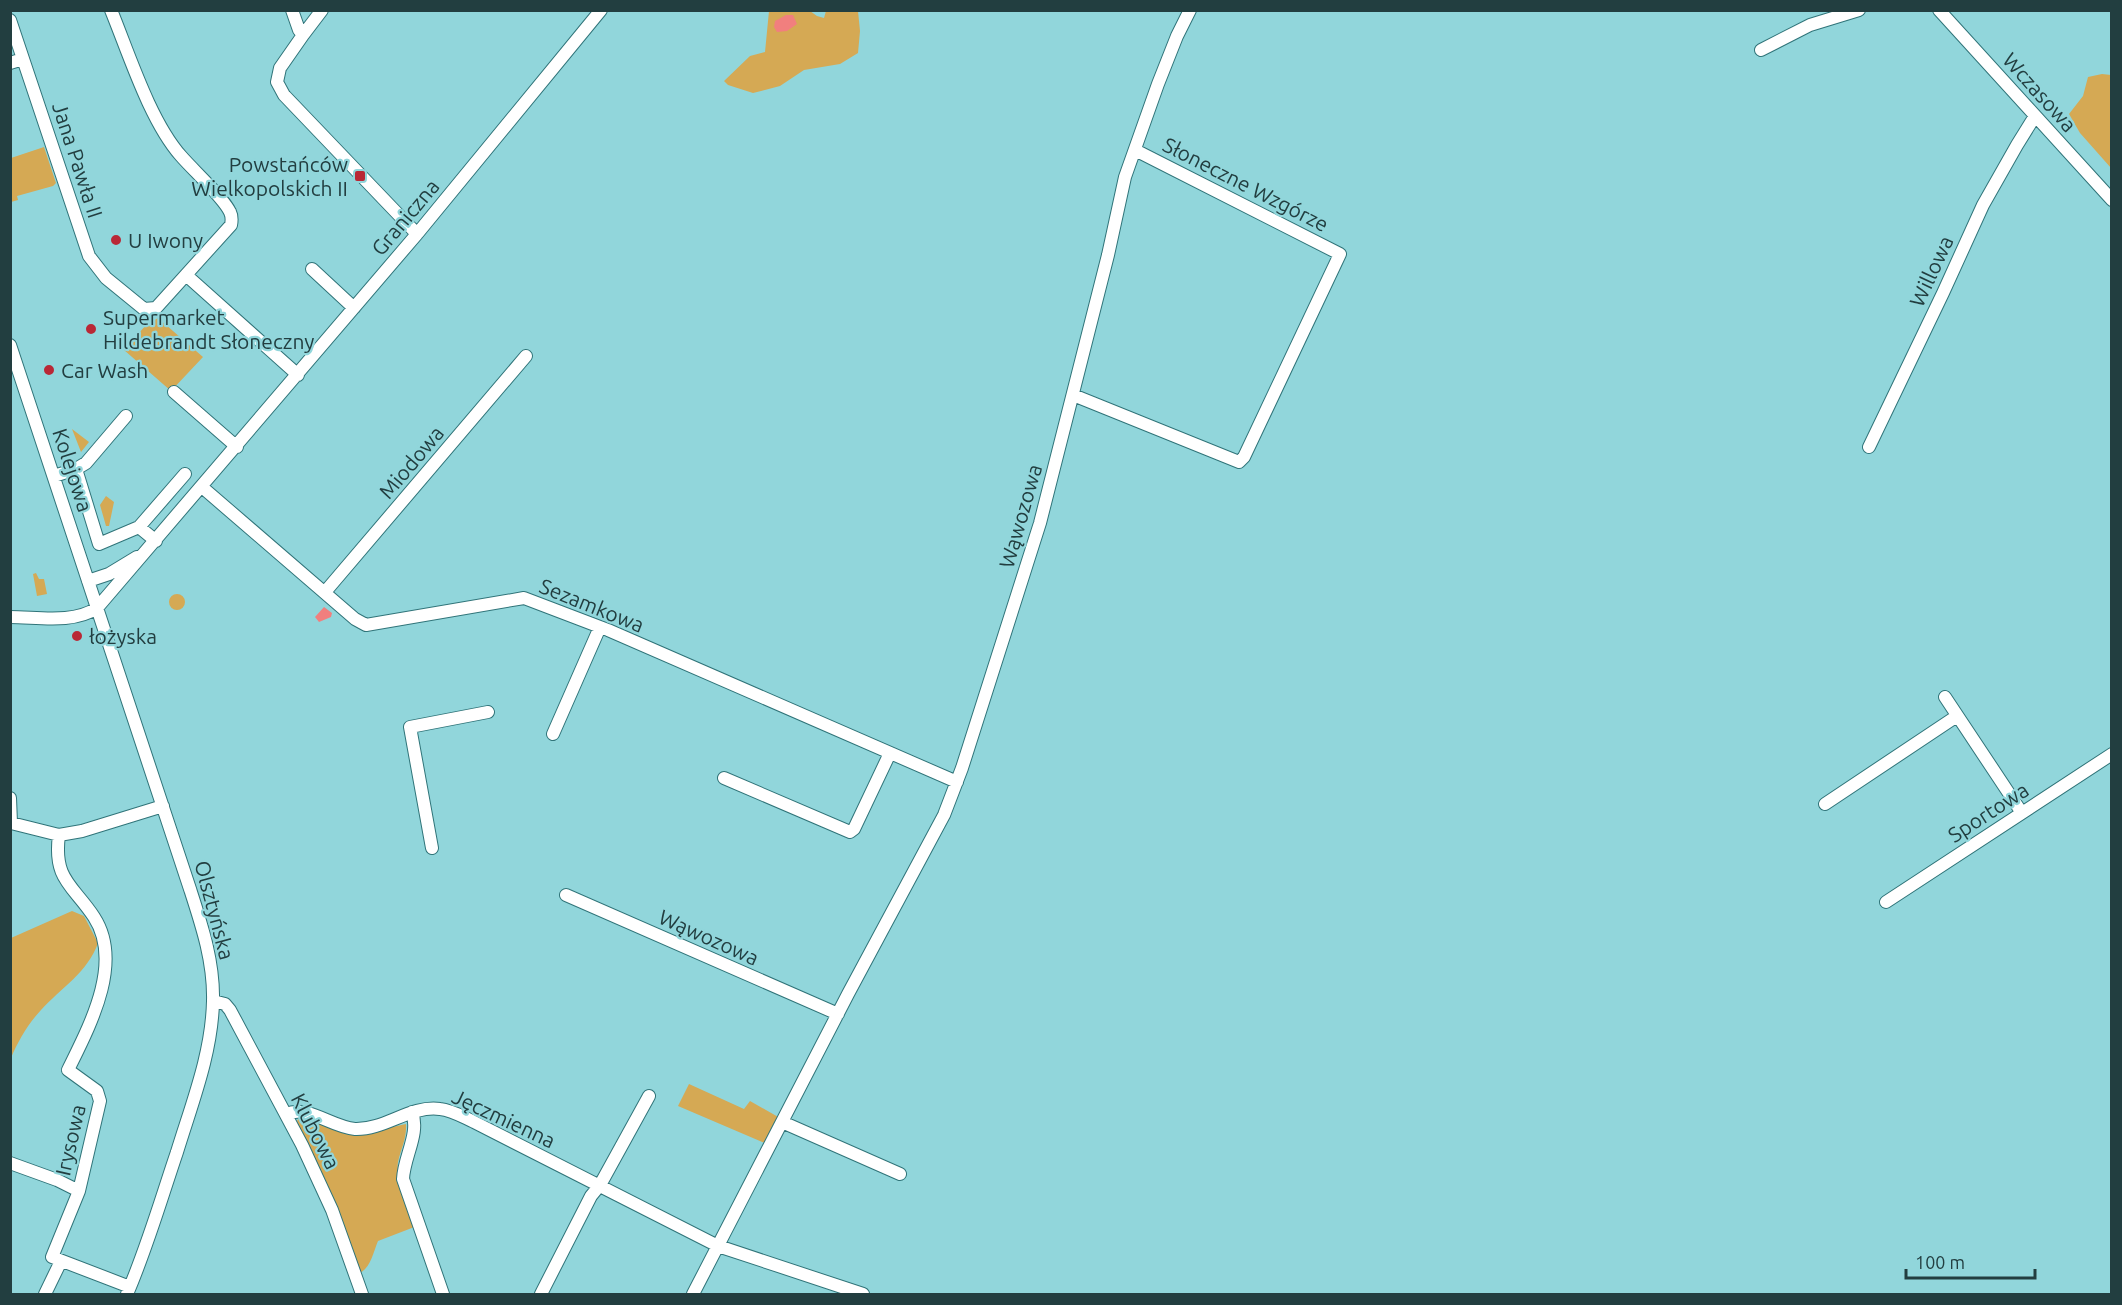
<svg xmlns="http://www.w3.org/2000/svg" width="2122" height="1305" font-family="Ubuntu,sans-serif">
<rect width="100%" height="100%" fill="#91d6db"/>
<!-- green -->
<path fill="#d5a954" d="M769,11H810L817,16L824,18L826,11H858L860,31L858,53L840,64L804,70L780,86L753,93L728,85L724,81L750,56L765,52Z
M2102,74L2111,75V168L2080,133L2069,114L2083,96L2088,77Z
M44,147L56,183L53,186L17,196L18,200L11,202V158Z
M158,318L203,357L171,391L124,350L146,325Z
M72,429L89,442L81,452Z
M106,496L114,502L109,526H106L100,505Z
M36,573L39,579H44L47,594L37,596L33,574Z
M169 602a8 8 0 1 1 16 0a8 8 0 1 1-16 0Z
M72,911L84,916L98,943C88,972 61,988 41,1010C28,1024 18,1041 11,1058V938Z
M689,1084L744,1109L750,1101L780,1118L767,1144L678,1106Z
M299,1118L355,1135L406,1124C407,1138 401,1149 398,1162C395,1178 411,1210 417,1226L378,1241C373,1253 371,1267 360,1273L331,1193L298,1129L300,1128L297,1121Z"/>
<!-- water -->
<path fill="#f17f7e" d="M786,15H793L797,24L787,31L777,32L774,27L775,21Z
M324,607L332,613L331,617L319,622L315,617Z"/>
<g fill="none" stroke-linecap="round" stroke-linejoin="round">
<!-- minor casing -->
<g stroke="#307479" stroke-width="14">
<path id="minor" d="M292,10L299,30L303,35L280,68L277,82L284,95L417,234
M1939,10L2112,200
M10,20L89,256L106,278L144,309L156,308L231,225C232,220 232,216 230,212C223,197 193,170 181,156C150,121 129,54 111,10
M303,35L322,10
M1761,50L1810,25L1859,10
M10,63L23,59
M312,269L354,308
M186,275L298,375
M10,345L190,889C202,926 214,962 213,1001C212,1053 192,1103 177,1152C161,1199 147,1248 127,1294
M174,392L237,447
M1073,395L1239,462L1244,457L1340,254L1135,150
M1869,447L1943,293L1983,205L2017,145L2035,116
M76,469L99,544L139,527L156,541
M54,476L76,469L86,463L126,416
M202,487L355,619L366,625L524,598L608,630L957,782
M139,527L185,474
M88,581L109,574L137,557
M325,592L526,356
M10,617C38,617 73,624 97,608L417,234L601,10
M1945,697L2022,813
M553,734L600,627
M724,778L850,832L854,829L890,753
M10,798L11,823
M1825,804L1957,716
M11,823L59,835C53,880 73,885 94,917C124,963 89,1027 68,1070L97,1091L100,1101L79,1191L52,1257L130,1287
M59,835L82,831L163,806
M432,848L410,727L488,712
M566,895L838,1014
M1886,902L2112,754
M213,1001L225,1004L230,1010L302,1145L332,1210L362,1294
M412,1112C420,1134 404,1156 403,1179L443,1294
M286,1114C309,1105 331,1127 355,1129C385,1130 410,1105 440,1109C452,1110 463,1117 474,1122L718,1246L863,1294
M782,1122L900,1174
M10,1163L57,1180L79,1191
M45,1294L61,1261
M541,1294L591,1196L600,1185L649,1096
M693,1294L848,994L944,815L962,768L1040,523L1108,255L1125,177L1158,84L1177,36L1190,10"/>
</g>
<!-- minor -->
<use href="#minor" stroke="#fff" stroke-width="12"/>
</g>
<!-- markers -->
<g fill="#b92836" stroke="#91d6db" stroke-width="2">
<rect x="354" y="170" width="12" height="12" rx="3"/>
<circle cx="116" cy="240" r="6"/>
<circle cx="91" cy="329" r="6"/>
<circle cx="49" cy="370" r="6"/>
<circle cx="77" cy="636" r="6"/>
</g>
<g text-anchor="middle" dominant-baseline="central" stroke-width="4.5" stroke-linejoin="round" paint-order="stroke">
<!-- street labels -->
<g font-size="21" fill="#223e40" stroke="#91d6db">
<text transform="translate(2040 92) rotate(48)">Wczasowa</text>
<text transform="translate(78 160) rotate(72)">Jana Pawła II</text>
<text transform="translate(1246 184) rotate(27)">Słoneczne Wzgórze</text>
<text transform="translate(405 217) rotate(-50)">Graniczna</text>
<text transform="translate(1931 271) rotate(-65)">Willowa</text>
<text transform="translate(411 462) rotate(-50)">Miodowa</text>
<text transform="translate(73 470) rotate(72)">Kolejowa</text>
<text transform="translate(1020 516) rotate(-74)">Wąwozowa</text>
<text transform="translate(592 605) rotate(22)">Sezamkowa</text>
<text transform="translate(1988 812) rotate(-33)">Sportowa</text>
<text transform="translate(215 910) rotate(75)">Olsztyńska</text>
<text transform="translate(709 937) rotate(24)">Wąwozowa</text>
<text transform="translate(504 1118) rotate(25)">Jęczmienna</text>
<text transform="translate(316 1131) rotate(63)">Klubowa</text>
<text transform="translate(70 1140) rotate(-77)">Irysowa</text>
</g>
<!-- poi labels -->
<g font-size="21" fill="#223e40" stroke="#91d6db" text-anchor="start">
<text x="348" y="164" text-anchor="end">Powstańców<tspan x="348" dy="24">Wielkopolskich II</tspan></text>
<text x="128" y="240">U Iwony</text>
<text x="103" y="317">Supermarket<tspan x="103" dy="24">Hildebrandt Słoneczny</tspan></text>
<text x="61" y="370">Car Wash</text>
<text x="89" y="636">łożyska</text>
</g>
</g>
<!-- border -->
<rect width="2122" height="1305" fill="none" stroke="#223e40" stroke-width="24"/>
<!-- scale -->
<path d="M1906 1269v9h129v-9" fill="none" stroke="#223e40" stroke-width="3"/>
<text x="1915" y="1269" font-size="18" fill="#223e40" stroke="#91d6db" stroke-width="4.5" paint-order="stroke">100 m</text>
</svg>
